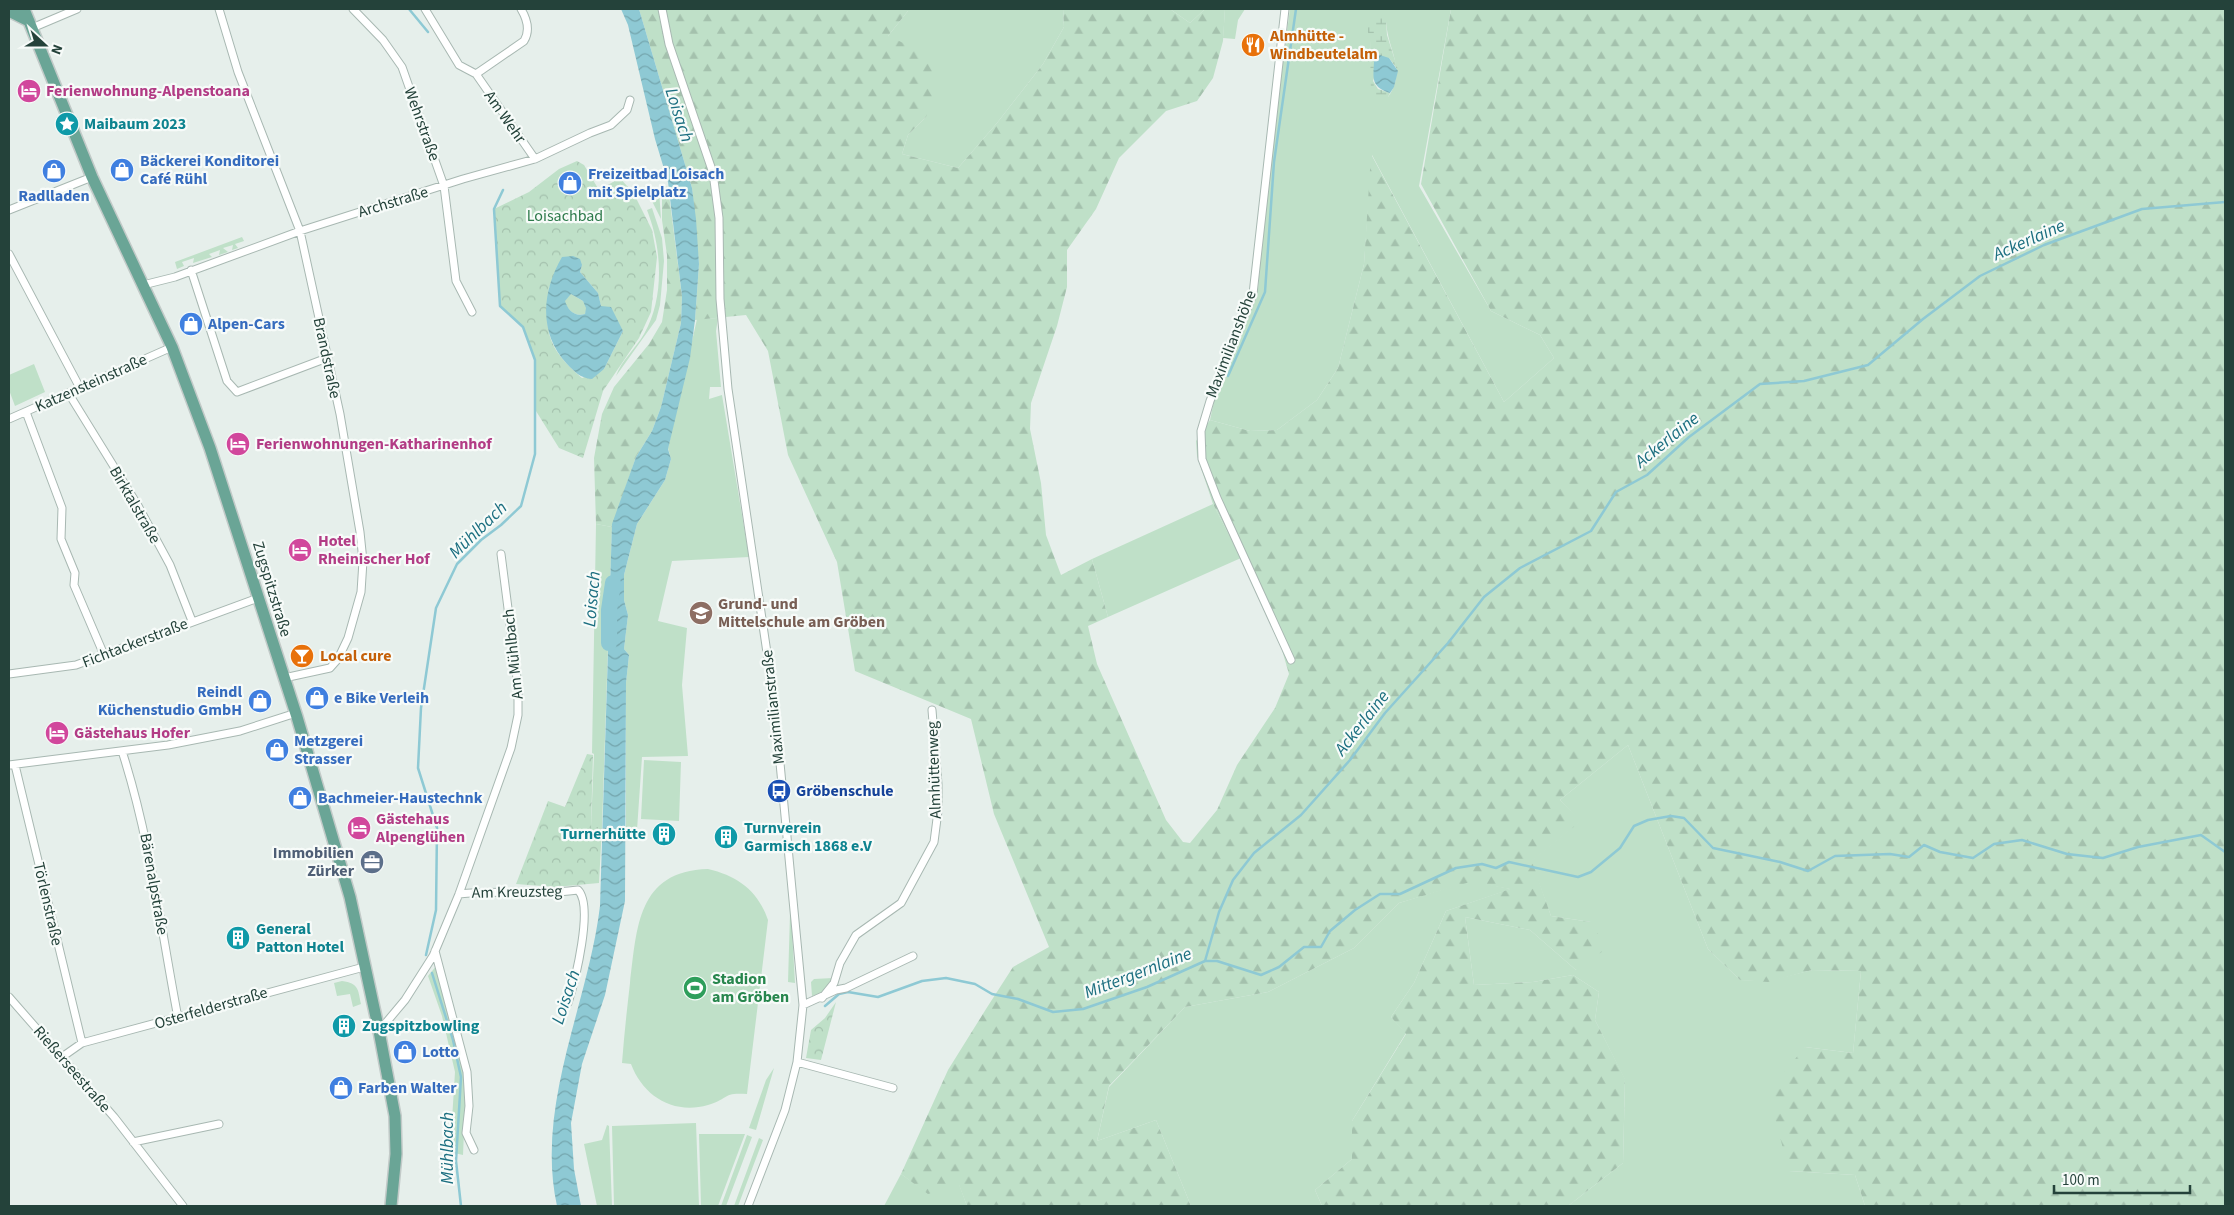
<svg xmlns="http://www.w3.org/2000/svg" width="2234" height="1215" font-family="'Source Sans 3',sans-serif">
<defs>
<pattern id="forest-firs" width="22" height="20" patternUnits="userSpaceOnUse" patternTransform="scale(1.25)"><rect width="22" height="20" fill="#bfe0c8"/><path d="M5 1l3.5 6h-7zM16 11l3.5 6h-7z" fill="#a4c1ad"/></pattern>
<pattern id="wetland-marsh" width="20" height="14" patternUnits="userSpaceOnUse" patternTransform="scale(1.25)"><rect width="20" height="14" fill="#bfe0c8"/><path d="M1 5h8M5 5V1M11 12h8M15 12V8" fill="none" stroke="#a4c1ad"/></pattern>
<pattern id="park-crowns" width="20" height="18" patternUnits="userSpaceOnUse" patternTransform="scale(1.25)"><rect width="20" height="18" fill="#bfe0c8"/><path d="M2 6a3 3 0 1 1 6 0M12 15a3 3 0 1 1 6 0" fill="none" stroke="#a4c1ad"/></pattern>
<pattern id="water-waves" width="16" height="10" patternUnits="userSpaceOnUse" patternTransform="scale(1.25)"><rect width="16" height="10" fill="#8ec9d4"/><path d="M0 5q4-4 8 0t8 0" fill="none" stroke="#74a5ad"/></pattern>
</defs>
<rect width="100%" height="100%" fill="#e6efeb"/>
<!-- grass -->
<path fill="#bfe0c8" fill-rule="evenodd" d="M908,9H1063L1064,27L1043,64L997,123L958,168L902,154L908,135L926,117L888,36L908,11Z
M1170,9H1205L1190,23Z
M1225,9H1245L1238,20L1235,39L1223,38Z
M1290,9H1451L1419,186L1491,311L1540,335L1554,358L1504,402L1372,155L1364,264L1338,368L1317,400L1277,430L1250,431L1210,420L1216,392L1258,289L1267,180ZM1386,22C1388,51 1407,70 1388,97H1372L1370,40Z
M659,190L661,219L648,193Z
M652,208L662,238L664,261L660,305L656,320L616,376C621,361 636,348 644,334C665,297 662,248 647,210Z
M242,237L244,241L235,244L238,248L232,250L233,245L223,248L228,252L219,255L220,250L209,254L212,257L193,263L194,258L182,262L184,266L177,269L175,262Z
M571,294L583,301L587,308L585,314C574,317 568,310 564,301Z
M718,318L716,331L721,387H710L709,399L722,395L749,557L672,561L658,621L687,628L682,685L688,756L642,757L637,830L626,829V683L629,655L624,649L628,615L624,600V575L637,524L665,480L671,459L668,448L697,319Z
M34,364L45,392L15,406L9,390V375Z
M1213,504L1241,558L1108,617L1092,559Z
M596,524L612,527L602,827H591L594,754L592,753Z
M1628,745L1708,949L1740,980L1768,981L1812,970L1861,971L1853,1053L1805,1047L1789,1171L1855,1175L1865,1206H1568L1623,1163L1625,1080L1595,1020L1599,992L1573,975L1533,982L1474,985L1465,917L1530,930L1576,970L1591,922L1551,916L1531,861L1580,821L1560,800Z
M644,760L681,762L679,821L641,819Z
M708,869C738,876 758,891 768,920L747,1094C722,1092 729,1099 708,1105C673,1115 643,1096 631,1064L622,1063C624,1036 627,1009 630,983C637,928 637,871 708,869Z
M1470,881L1511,889L1446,911L1414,983L1391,1017L1406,1033L1352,1121V1159L1315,1190L1322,1206H1191L1156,1120L1097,1141L1109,1087L1185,1007L1268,992L1354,948L1399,903Z
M790,914H791L795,983L788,982Z
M437,965L457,1031L466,1085L463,1155L450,1152L455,1072L442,1016L428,976Z
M833,978L825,992L812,996L811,982L814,979Z
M342,981C359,983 358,990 361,1004L353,1007L350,994L337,996L334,983Z
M774,1068L756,1130L749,1128L766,1080Z
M696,1123L699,1206H614L612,1126Z
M607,1125L609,1126L612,1206H597L584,1144L602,1140Z
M699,1134H745L718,1206H701Z
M747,1135L752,1137L726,1206H721Z
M759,1138L763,1140L738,1206H734Z
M901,1174L928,1193L959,1184L967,1206H884Z"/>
<!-- forest -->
<path fill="url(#forest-firs)" d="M639,9H908V11L888,36L910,46L939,72L926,117L908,135L902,154L958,168L997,123L1043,64L1064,27L1063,9H1170L1190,23L1205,9H1225L1223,41L1213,78L1197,101L1166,111L1119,158L1096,209L1067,250V287L1057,326L1031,403L1030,429L1041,483L1046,535L1061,575L1092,559L1108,617L1088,626L1097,664L1166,820L1183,842L1190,843L1217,810L1237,765L1275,708L1289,674L1282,650L1241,558L1213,504L1197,456L1196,441L1210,420L1250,431L1277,430L1317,400L1338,368L1364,264L1371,154L1504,402L1554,358L1540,335L1491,311L1421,184L1451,9H2225V1206H1865L1855,1175L1789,1171L1768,1092L1805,1047L1853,1053L1861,971L1812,970L1768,982L1740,980L1708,949L1628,745L1560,800L1581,821L1532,861L1551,916L1591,922L1606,949L1576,970L1530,930L1465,917L1474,985L1533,982L1573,975L1599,992L1595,1020L1625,1079L1623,1163L1568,1206H1322L1315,1190L1352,1159V1121L1406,1034L1391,1017L1414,983L1446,911L1510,889L1470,882L1399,903L1354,948L1268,992L1185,1007L1109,1086L1097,1141L1156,1120L1191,1206H967L959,1185L928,1194L901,1174L948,1070L986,1009L1013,967L1049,947L994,814L971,719L855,671L837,562L788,455L768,351L746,315L695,320L699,264L692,188Z
M662,186L668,187L682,296L681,323L661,407L652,431L636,457L612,527L596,524L594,458L602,414L614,387L649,344L662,322L667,290V255L662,220Z"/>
<!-- wetland -->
<path fill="url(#wetland-marsh)" d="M1376,15H1380L1386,22L1387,35L1398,70L1389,58L1375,75L1373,81L1378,89L1390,93L1388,97H1371L1370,40L1366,24Z"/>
<!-- park -->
<path fill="url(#park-crowns)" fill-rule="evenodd" d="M577,161L584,165L599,190L620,178L634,194L652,230L657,257L651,312L639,338L603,391L583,458L559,448L536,411L535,360L523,327L500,306L494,209L529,192L559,169ZM582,265L580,272L598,293L601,307L623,331L604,369L582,378C547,348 544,332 549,287Z
M587,754L593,755L591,827H602L599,883L555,887L516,884L548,801L565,807Z
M836,1002L821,1060L806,1058L811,1030L825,1018Z"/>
<!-- water -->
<path fill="url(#water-waves)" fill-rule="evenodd" d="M621,9H639L692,188L696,219L699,264L695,320L690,358L668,449L671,459L665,480L637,524L624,575V600L628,615L624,649L629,655L626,683L625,901L605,995L582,1064L571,1123L574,1169L581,1206H557C535,1105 588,1005 600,906L612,524L636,457L652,431L661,407L681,323L682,296L668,182L655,139L628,25Z
M1374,53L1389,58L1398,71L1394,87L1390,93C1367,85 1375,75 1374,53Z
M573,256L580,259L582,265L580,272L598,293L601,306L611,307L623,331L604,369L592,379C580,378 575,372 567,364C538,333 542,291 562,257ZM571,294L583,301L586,308L585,314C574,317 568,310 565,301Z"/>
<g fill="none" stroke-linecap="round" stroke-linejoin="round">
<!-- stream -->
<path stroke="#8ec9d4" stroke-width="2.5" d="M409,9L428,32
M1228,376L1265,292L1274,162L1296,9
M426,955L436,910L437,828L418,768L421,708L436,608L457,564L481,540L501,525L521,506L535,454V360L523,327L500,306L494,209L503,190
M1205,961L1219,912L1233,880L1254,853L1301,815L1350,760L1385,713L1448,643L1484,597L1520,568L1591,531L1616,492L1647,475L1689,437L1760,384L1804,381L1868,365L1923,319L1980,276L2044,245L2142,209L2225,202
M432,973L453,1040L461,1077L456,1161L461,1206
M825,1006L839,994L848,992L878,997L922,981L946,978L975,984L992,994L1018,999L1053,1012L1083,1009L1147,987L1205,961H1217L1261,975L1279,967L1304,947H1321L1330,931L1355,910L1380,894H1400L1456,868L1482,864L1496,868L1509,862L1578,877L1591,872L1620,848L1634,826L1648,820L1671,816L1684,818L1713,848L1780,862L1808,871L1835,856L1890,854L1909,857L1924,845L1940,852L1973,858L1994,844L2022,840L2067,854L2103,858L2138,847L2201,835L2225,852"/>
<!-- river -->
<path stroke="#8ec9d4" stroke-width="16" d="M609,643V610L613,583"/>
<!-- street casing -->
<g stroke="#a8b8b2" stroke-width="9">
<path id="street" d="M219,9L238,72L300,231L340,414L360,532L363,561L361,592L348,638L338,659L330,668L284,678
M353,9L383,40L402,67L444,186L456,281L472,312
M425,9L459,65L476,74L535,159
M662,9L669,44L713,173L719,218L720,299L728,389L774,700L803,1005L797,1062L785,1110L748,1206
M1285,9L1253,294L1210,401L1201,431L1202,459L1217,498L1291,660
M32,28L77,9
M476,74L524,41C530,31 527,19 521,9
M9,210L92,177
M9,254L80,388
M191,270L227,381L237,392L327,358
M143,285L175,277L300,231L463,179L535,159L590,133L611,125L627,110L630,100
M69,394L137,504L170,565L192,621
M26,412L62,508L61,539L75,573L74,585L104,655
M9,419L172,347
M9,674L76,665L258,598
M122,751C150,838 161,929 178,1018
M9,765L168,745L240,731L296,713
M15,765L82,1043
M459,894C499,889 538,896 578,890C594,906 575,981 568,1003
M435,951L467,1072L469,1106L466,1133L474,1150
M9,997L114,1117L183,1206
M822,998L834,983L840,963L856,935L901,903L934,842L938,811V784L932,710
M803,1005L836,990L846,988L913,956
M379,1031L405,1000L433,956L459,894L511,748L518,715V686L501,554
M62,1057L82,1043L364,967
M797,1062L893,1088
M133,1142L219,1124"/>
</g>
<!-- primary casing -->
<g stroke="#c2cac8" stroke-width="14">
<path id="primary" d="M24,9L92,177L172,347L210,448L297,717L350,897L379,1031L395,1116L396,1154L391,1206
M9,11L29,21"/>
</g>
<!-- street -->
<use href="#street" stroke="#fff" stroke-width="7"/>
<!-- primary -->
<use href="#primary" stroke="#6aa596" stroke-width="11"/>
</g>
<!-- icons -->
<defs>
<g id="restaurant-disc" transform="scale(1.25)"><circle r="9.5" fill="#e8710a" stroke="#f7fbf9"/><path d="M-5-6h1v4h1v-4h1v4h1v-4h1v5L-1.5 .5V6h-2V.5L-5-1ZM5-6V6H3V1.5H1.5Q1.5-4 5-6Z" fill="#fff"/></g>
<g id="hotel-disc" transform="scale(1.25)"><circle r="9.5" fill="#d1479c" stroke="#f7fbf9"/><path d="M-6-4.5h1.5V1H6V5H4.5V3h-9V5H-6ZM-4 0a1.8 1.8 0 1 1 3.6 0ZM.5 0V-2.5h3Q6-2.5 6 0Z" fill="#fff"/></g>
<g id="sight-disc" transform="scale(1.25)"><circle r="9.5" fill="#0f9aa8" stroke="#f7fbf9"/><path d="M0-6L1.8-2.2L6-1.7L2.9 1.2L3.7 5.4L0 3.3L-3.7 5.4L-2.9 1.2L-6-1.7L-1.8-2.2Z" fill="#fff"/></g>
<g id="shop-disc" transform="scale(1.25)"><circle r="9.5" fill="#3f7fe0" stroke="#f7fbf9"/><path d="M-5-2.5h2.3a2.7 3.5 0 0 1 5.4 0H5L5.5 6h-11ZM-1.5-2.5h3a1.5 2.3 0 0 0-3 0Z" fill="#fff"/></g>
<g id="school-disc" transform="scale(1.25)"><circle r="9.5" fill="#8d6e63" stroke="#f7fbf9"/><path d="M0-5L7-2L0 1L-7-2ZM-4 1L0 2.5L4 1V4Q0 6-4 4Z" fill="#fff"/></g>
<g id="bar-disc" transform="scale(1.25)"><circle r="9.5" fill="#e8710a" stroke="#f7fbf9"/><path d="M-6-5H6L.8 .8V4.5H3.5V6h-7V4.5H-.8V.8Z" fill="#fff"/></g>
<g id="bus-disc" transform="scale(1.25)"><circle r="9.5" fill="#1a4fb4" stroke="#f7fbf9"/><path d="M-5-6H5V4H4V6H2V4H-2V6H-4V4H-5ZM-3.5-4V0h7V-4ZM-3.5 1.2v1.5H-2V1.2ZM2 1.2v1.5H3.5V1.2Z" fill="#fff"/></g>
<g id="building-disc" transform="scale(1.25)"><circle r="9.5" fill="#0f9aa8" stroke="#f7fbf9"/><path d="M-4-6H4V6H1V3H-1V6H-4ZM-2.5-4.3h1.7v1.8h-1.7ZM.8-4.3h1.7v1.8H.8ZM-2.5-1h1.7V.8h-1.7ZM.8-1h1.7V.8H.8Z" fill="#fff"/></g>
<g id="office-disc" transform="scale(1.25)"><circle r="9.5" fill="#5c6f8a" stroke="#f7fbf9"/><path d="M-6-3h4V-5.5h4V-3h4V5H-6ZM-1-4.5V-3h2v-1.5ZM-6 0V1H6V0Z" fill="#fff"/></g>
<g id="stadium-disc" transform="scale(1.25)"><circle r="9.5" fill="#2e9e5b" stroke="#f7fbf9"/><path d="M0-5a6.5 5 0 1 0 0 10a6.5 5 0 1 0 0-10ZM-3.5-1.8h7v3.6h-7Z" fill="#fff"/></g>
</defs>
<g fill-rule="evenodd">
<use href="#restaurant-disc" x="1253" y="45"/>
<use href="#hotel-disc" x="29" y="91"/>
<use href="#sight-disc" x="67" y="124"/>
<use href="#shop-disc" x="122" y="170"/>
<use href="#shop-disc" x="54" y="171"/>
<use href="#shop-disc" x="570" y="183"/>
<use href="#shop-disc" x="191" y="324"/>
<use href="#hotel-disc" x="238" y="444"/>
<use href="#hotel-disc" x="300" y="550"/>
<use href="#school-disc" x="701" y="613"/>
<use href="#bar-disc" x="302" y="656"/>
<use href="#shop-disc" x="317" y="698"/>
<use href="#shop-disc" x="260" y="701"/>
<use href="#hotel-disc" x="57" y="733"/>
<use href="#shop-disc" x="277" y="750"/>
<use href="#bus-disc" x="779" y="791"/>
<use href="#shop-disc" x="300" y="798"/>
<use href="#hotel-disc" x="359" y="828"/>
<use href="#building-disc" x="664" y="834"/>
<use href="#building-disc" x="726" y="837"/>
<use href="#office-disc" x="372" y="862"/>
<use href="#building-disc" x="238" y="938"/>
<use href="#stadium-disc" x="695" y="988"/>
<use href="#building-disc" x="344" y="1026"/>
<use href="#shop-disc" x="405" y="1052"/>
<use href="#shop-disc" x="341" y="1088"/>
</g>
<g text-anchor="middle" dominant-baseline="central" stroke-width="4.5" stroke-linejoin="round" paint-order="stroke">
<!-- food labels -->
<g font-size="16" font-weight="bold" fill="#c56008" stroke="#f7fbf9" text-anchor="start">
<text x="1270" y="36">Almhütte -<tspan x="1270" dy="18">Windbeutelalm</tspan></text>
<text x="320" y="656">Local cure</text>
</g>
<!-- hotel labels -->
<g font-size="16" font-weight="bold" fill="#b23c85" stroke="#f7fbf9" text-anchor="start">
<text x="46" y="91">Ferienwohnung-Alpenstoana</text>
<text x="256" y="444">Ferienwohnungen-Katharinenhof</text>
<text x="318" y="541">Hotel<tspan x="318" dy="18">Rheinischer Hof</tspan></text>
<text x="74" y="733">Gästehaus Hofer</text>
<text x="376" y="819">Gästehaus<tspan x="376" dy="18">Alpenglühen</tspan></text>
</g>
<!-- street labels -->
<g font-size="16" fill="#24423a" stroke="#f7fbf9">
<text transform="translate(505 117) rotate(55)">Am Wehr</text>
<text transform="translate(422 124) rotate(70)">Wehrstraße</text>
<text transform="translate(393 202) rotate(-17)">Archstraße</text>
<text transform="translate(1231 344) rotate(-69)">Maximilianshöhe</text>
<text transform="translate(327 358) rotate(78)">Brandstraße</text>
<text transform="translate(91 383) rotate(-24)">Katzensteinstraße</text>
<text transform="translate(135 505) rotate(60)">Birktalstraße</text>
<text transform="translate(272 589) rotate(73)">Zugspitzstraße</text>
<text transform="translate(135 643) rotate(-21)">Fichtackerstraße</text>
<text transform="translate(513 654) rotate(-96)">Am Mühlbach</text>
<text transform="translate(773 707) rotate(-96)">Maximilianstraße</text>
<text transform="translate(934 770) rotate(-92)">Almhüttenweg</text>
<text transform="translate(154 884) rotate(80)">Bärenalpstraße</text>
<text transform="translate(517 892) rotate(-1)">Am Kreuzsteg</text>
<text transform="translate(48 904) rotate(77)">Törlenstraße</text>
<text transform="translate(211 1008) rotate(-16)">Osterfelderstraße</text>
<text transform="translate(72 1069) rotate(49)">Rießerseestraße</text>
</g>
<!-- culture labels -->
<g font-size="16" font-weight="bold" fill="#0d838f" stroke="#f7fbf9" text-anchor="start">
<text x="84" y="124">Maibaum 2023</text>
<text x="744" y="828">Turnverein<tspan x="744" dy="18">Garmisch 1868 e.V</tspan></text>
<text x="646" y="834" text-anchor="end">Turnerhütte</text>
<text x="256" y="929">General<tspan x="256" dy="18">Patton Hotel</tspan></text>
<text x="362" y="1026">Zugspitzbowling</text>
</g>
<!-- shop labels -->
<g font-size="16" font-weight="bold" fill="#366cbe" stroke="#f7fbf9" text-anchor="start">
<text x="140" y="161">Bäckerei Konditorei<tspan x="140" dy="18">Café Rühl</tspan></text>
<text x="588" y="174">Freizeitbad Loisach<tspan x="588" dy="18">mit Spielplatz</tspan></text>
<text x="54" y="196" text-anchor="middle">Radlladen</text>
<text x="208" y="324">Alpen-Cars</text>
<text x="242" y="692" text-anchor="end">Reindl<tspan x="242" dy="18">Küchenstudio GmbH</tspan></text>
<text x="334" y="698">e Bike Verleih</text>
<text x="294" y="741">Metzgerei<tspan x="294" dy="18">Strasser</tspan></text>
<text x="318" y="798">Bachmeier-Haustechnk</text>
<text x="422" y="1052">Lotto</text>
<text x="358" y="1088">Farben Walter</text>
</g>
<!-- park labels -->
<g font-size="16" fill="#2d7a4b" stroke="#f7fbf9">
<text x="565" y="216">Loisachbad</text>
</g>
<!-- education labels -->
<g font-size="16" font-weight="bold" fill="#785e54" stroke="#f7fbf9" text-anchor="start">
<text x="718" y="604">Grund- und<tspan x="718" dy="18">Mittelschule am Gröben</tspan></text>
</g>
<!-- transit labels -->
<g font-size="16" font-weight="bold" fill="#164399" stroke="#f7fbf9" text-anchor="start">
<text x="796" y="791">Gröbenschule</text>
</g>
<!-- service labels -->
<g font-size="16" font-weight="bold" fill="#4e5e75" stroke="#f7fbf9" text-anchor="end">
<text x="354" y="853">Immobilien<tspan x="354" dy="18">Zürker</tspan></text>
</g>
<!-- leisure labels -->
<g font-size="16" font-weight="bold" fill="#27864d" stroke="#f7fbf9" text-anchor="start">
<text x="712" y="979">Stadion<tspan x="712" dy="18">am Gröben</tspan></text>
</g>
<!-- water labels -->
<g font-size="18" font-style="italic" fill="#1c6f80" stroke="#f7fbf9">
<text transform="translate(679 115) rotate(72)">Loisach</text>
<text transform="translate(2029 240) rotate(-24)">Ackerlaine</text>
<text transform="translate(1667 440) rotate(-39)">Ackerlaine</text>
<text transform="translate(478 530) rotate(-44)">Mühlbach</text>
<text transform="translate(592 599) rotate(-85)">Loisach</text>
<text transform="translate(1362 723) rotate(-52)">Ackerlaine</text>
<text transform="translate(1138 973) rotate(-21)">Mittergernlaine</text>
<text transform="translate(566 997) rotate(-72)">Loisach</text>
<text transform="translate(447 1148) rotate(-90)">Mühlbach</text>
</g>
</g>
<!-- border -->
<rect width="2234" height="1215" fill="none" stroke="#24423a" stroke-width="20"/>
<!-- north arrow -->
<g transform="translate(45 45) rotate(111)" stroke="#f7fbf9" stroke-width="4" paint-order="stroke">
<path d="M0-4L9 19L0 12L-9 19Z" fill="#24423a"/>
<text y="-8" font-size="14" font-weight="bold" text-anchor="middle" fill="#24423a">N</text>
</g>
<!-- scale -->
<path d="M2054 1185v8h136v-8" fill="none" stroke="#24423a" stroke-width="2.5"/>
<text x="2062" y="1185" font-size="15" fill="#24423a" stroke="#f7fbf9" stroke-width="4" paint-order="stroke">100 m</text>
</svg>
